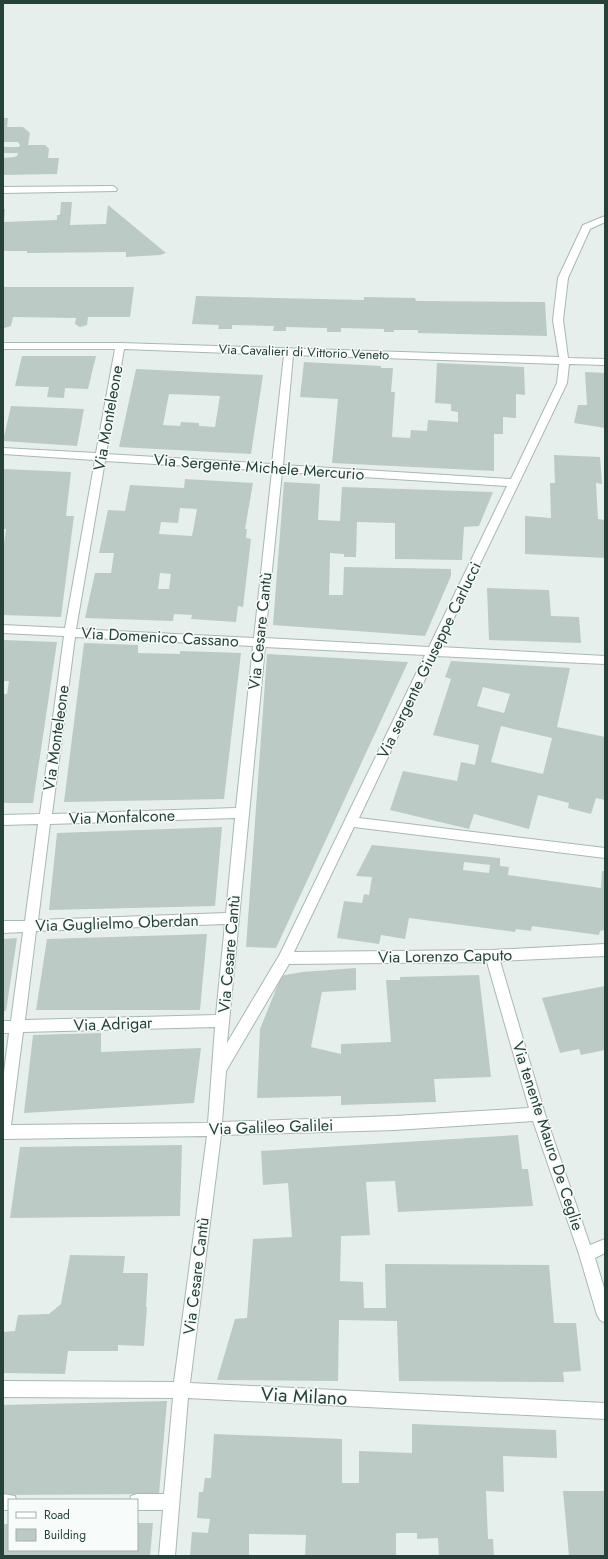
<svg xmlns="http://www.w3.org/2000/svg" width="608" height="1559" font-family="Jost,sans-serif">
<rect width="100%" height="100%" fill="#e6efeb"/>
<!-- building -->
<path fill="#bbcac4" fill-rule="evenodd" d="M3,118H8L7,127H23L30,133L28,145H45L49,149L48,158H59L57,174L3,175V158L14,157L17,156L18,153H3L4,147H19L20,145L18,142H3Z
M61,202H72L70,225L106,224L108,205L166,253L160,255L126,257V252L27,253V251H3V209H5L4,222L57,220V215H60Z
M3,287H134L130,317H88L87,325L80,327L75,324L76,318L13,317L11,326L4,328Z
M196,296L364,300V297L415,298L416,301L545,302L547,336L418,333V330H394V332H384V329L341,328V332H327V328L286,327V331H273L274,326L232,325V329H218L219,325L192,324Z
M22,356H96L88,389L65,388L64,398L47,397L49,387L15,386Z
M304,362L381,366V368H393L391,392H395L392,437L410,438L411,430L427,431L428,420L458,422V412L451,411V404L435,403L437,363L524,367L525,395L516,394V418L503,417V434H494V471L332,463L338,399L300,397Z
M136,369L263,375L251,454L119,447ZM169,394L220,396L215,427L199,426V423L181,422L180,426L163,425Z
M585,372L605,373V428L574,423L578,405H587Z
M11,406L84,409L77,446L3,441Z
M554,455L600,457L602,484L596,483L598,519L605,520V558L525,554V516L551,518L550,483H555Z
M3,469L71,472L66,516H74L61,617L3,615V551L6,529H3Z
M185,479L253,483L245,529H247L246,538L251,539L243,607L238,606L236,622L191,619L192,615L174,614L173,621L85,618L95,573H111L114,553H99L108,510L125,511L130,485L184,488ZM180,508L197,509L192,536L159,534L161,522L178,523ZM160,573L171,574L169,589H158Z
M284,482L320,484L318,520L340,521L342,487L493,492L479,526L464,527L462,560L395,559V523L357,522L356,557H344V554L330,553L329,595H343L344,567L451,569V576L425,636L273,625Z
M487,588L549,590L551,616L579,617L581,643L489,640Z
M3,640L57,642L33,803H3V694H7L9,681H3Z
M84,643L138,645V653L180,654V651L241,653L224,799L64,802Z
M267,654L408,662L276,948L246,947Z
M451,661L570,668L557,727L605,737V800L596,798L591,814L568,808L569,803L538,795L529,829L474,814L469,829L390,810L403,771L457,781L461,762L475,765L479,745L433,735L451,679L445,677ZM483,687L510,694L504,713L477,706ZM501,726L552,738L543,774L491,762Z
M222,827L215,906L49,910L57,833Z
M372,845L500,858V866L509,867L508,875L601,888L602,871H605V930L600,931L599,935L532,926L531,931L516,929L515,932L409,918L405,939L381,935L379,944L337,938L344,901L362,903L364,894L369,895L372,877L356,876ZM464,862L490,865L489,873L463,870Z
M207,934L200,1010H36L47,939Z
M17,938L6,1011H3V939Z
M356,968V990L322,992L311,1047L341,1054V1044L391,1042L386,980H400V977L479,975L491,1077L434,1079L436,1102L341,1105V1096L257,1098L260,1029L281,977L285,975L302,972Z
M605,986V1050L581,1055L579,1049L560,1053L542,998Z
M101,1033V1052L201,1048L194,1103L24,1113L33,1035Z
M518,1135L522,1169H528L533,1206L398,1212L395,1181L366,1182L370,1235L341,1236L340,1281L363,1282L364,1308H386L385,1264L549,1265L554,1323H576L581,1371L563,1372L564,1382L399,1381L397,1321L339,1320L338,1381L217,1380L235,1319L247,1318L253,1239L292,1237L288,1183L263,1185L261,1151Z
M182,1145L180,1216L10,1218L20,1147Z
M70,1255L125,1256L123,1273H148L146,1307H147L144,1346L118,1345V1351H68L65,1374L3,1373V1332L15,1331L18,1315L49,1314L61,1304Z
M167,1401L159,1494L3,1495V1405Z
M412,1424L556,1430L557,1458L503,1456L504,1492L486,1491L488,1539H493L494,1556H439L438,1538L417,1539V1533H396V1556H305L306,1535L249,1534V1556H190L192,1532L208,1533L210,1519L197,1518L199,1492H203L205,1478H211L214,1434L342,1439V1483H359V1451L412,1453Z
M563,1491H605V1556H569Z
M137,1523H153L150,1556H3V1524H9V1550H137Z"/>
<g fill="none" stroke-linecap="round" stroke-linejoin="round">
<!-- street casing -->
<g stroke="#a8b8b2" stroke-width="2">
<path id="street" d="M113,186L117,189L116,191L3,193V187Z
M605,216V222L590,229L568,278L563,320L568,358L605,359V365L569,364L567,383L440,647L605,656V664L436,656L359,818L605,848V858L354,827L294,952L492,950L605,944V956L500,961L545,1114L590,1245L605,1239V1253L595,1258L605,1291V1323L600,1320L597,1315L579,1254L533,1121L395,1130L221,1135L190,1383L605,1403V1419L188,1398L175,1556H159L163,1510H137V1500H130L131,1496L137,1494H164L173,1398L3,1397V1381L174,1382L207,1136L3,1139V1080L9,1033H3V1021H11L23,932L3,933V921H25L38,824L3,825V815L40,814L64,636L3,633V625L65,628L95,460L3,454V448L96,453L115,349H3V343H120L559,357L553,320L558,278L583,225ZM124,349L284,355L272,464L106,454ZM293,355L559,364L557,383L511,479L283,465ZM105,461L272,471L254,638L76,629ZM282,472L507,486L429,647L265,638ZM75,637L253,646L236,808L52,814ZM265,647L425,655L280,954L227,1043ZM235,818L226,913L38,920L50,824ZM225,924L216,1015L25,1020L36,931ZM487,962L529,1108L395,1116L222,1122L226,1071L289,964ZM215,1027L208,1123L11,1125L23,1032Z
M3,1494L15,1496L16,1500H9V1510H3Z"/>
</g>
<!-- street -->
<use href="#street" fill="#fff" fill-rule="evenodd"/>
</g>
<g text-anchor="middle" dominant-baseline="central" stroke-width="3" stroke-linejoin="round" paint-order="stroke">
<!-- far-street labels -->
<g font-size="13" fill="#24423a" stroke="#f7fbf9">
<text transform="translate(304 352) rotate(2)">Via Cavalieri di Vittorio Veneto</text>
</g>
<!-- street labels -->
<g font-size="16" fill="#24423a" stroke="#f7fbf9">
<text transform="translate(108 418) rotate(-80)">Via Monteleone</text>
<text transform="translate(259 467) rotate(4)">Via Sergente Michele Mercurio</text>
<text transform="translate(260 631) rotate(-84)">Via Cesare Cantù</text>
<text transform="translate(160 637) rotate(3)">Via Domenico Cassano</text>
<text transform="translate(429 660) rotate(-64)">Via sergente Giuseppe Carlucci</text>
<text transform="translate(56 738) rotate(-82)">Via Monteleone</text>
<text transform="translate(122 817) rotate(-2)">Via Monfalcone</text>
<text transform="translate(117 923) rotate(-2)">Via Guglielmo Oberdan</text>
<text transform="translate(229 954) rotate(-85)">Via Cesare Cantù</text>
<text transform="translate(445 956) rotate(-1)">Via Lorenzo Caputo</text>
<text transform="translate(113 1024) rotate(-2)">Via Adrigar</text>
<text transform="translate(271 1127) rotate(-2)">Via Galileo Galilei</text>
<text transform="translate(548 1136) rotate(72)">Via tenente Mauro De Ceglie</text>
<text transform="translate(196 1276) rotate(-83)">Via Cesare Cantù</text>
</g>
<!-- near-street labels -->
<g font-size="19" fill="#24423a" stroke="#f7fbf9">
<text transform="translate(304 1396) rotate(3)">Via Milano</text>
</g>
</g>
<!-- border -->
<rect width="608" height="1559" fill="none" stroke="#24423a" stroke-width="8"/>
<!-- legend -->
<rect x="8" y="1499" width="130" height="52" fill="#f7fbf9" stroke="#a3b1ad"/>
<rect x="16" y="1512" width="20" height="6" fill="#ffffff" stroke="#a3b1ad"/>
<text x="44" y="1519" font-size="12" fill="#24423a">Road</text>
<rect x="16" y="1529" width="20" height="12" fill="#bbcac4" stroke="#a3b1ad"/>
<text x="44" y="1539" font-size="12" fill="#24423a">Building</text>
</svg>
